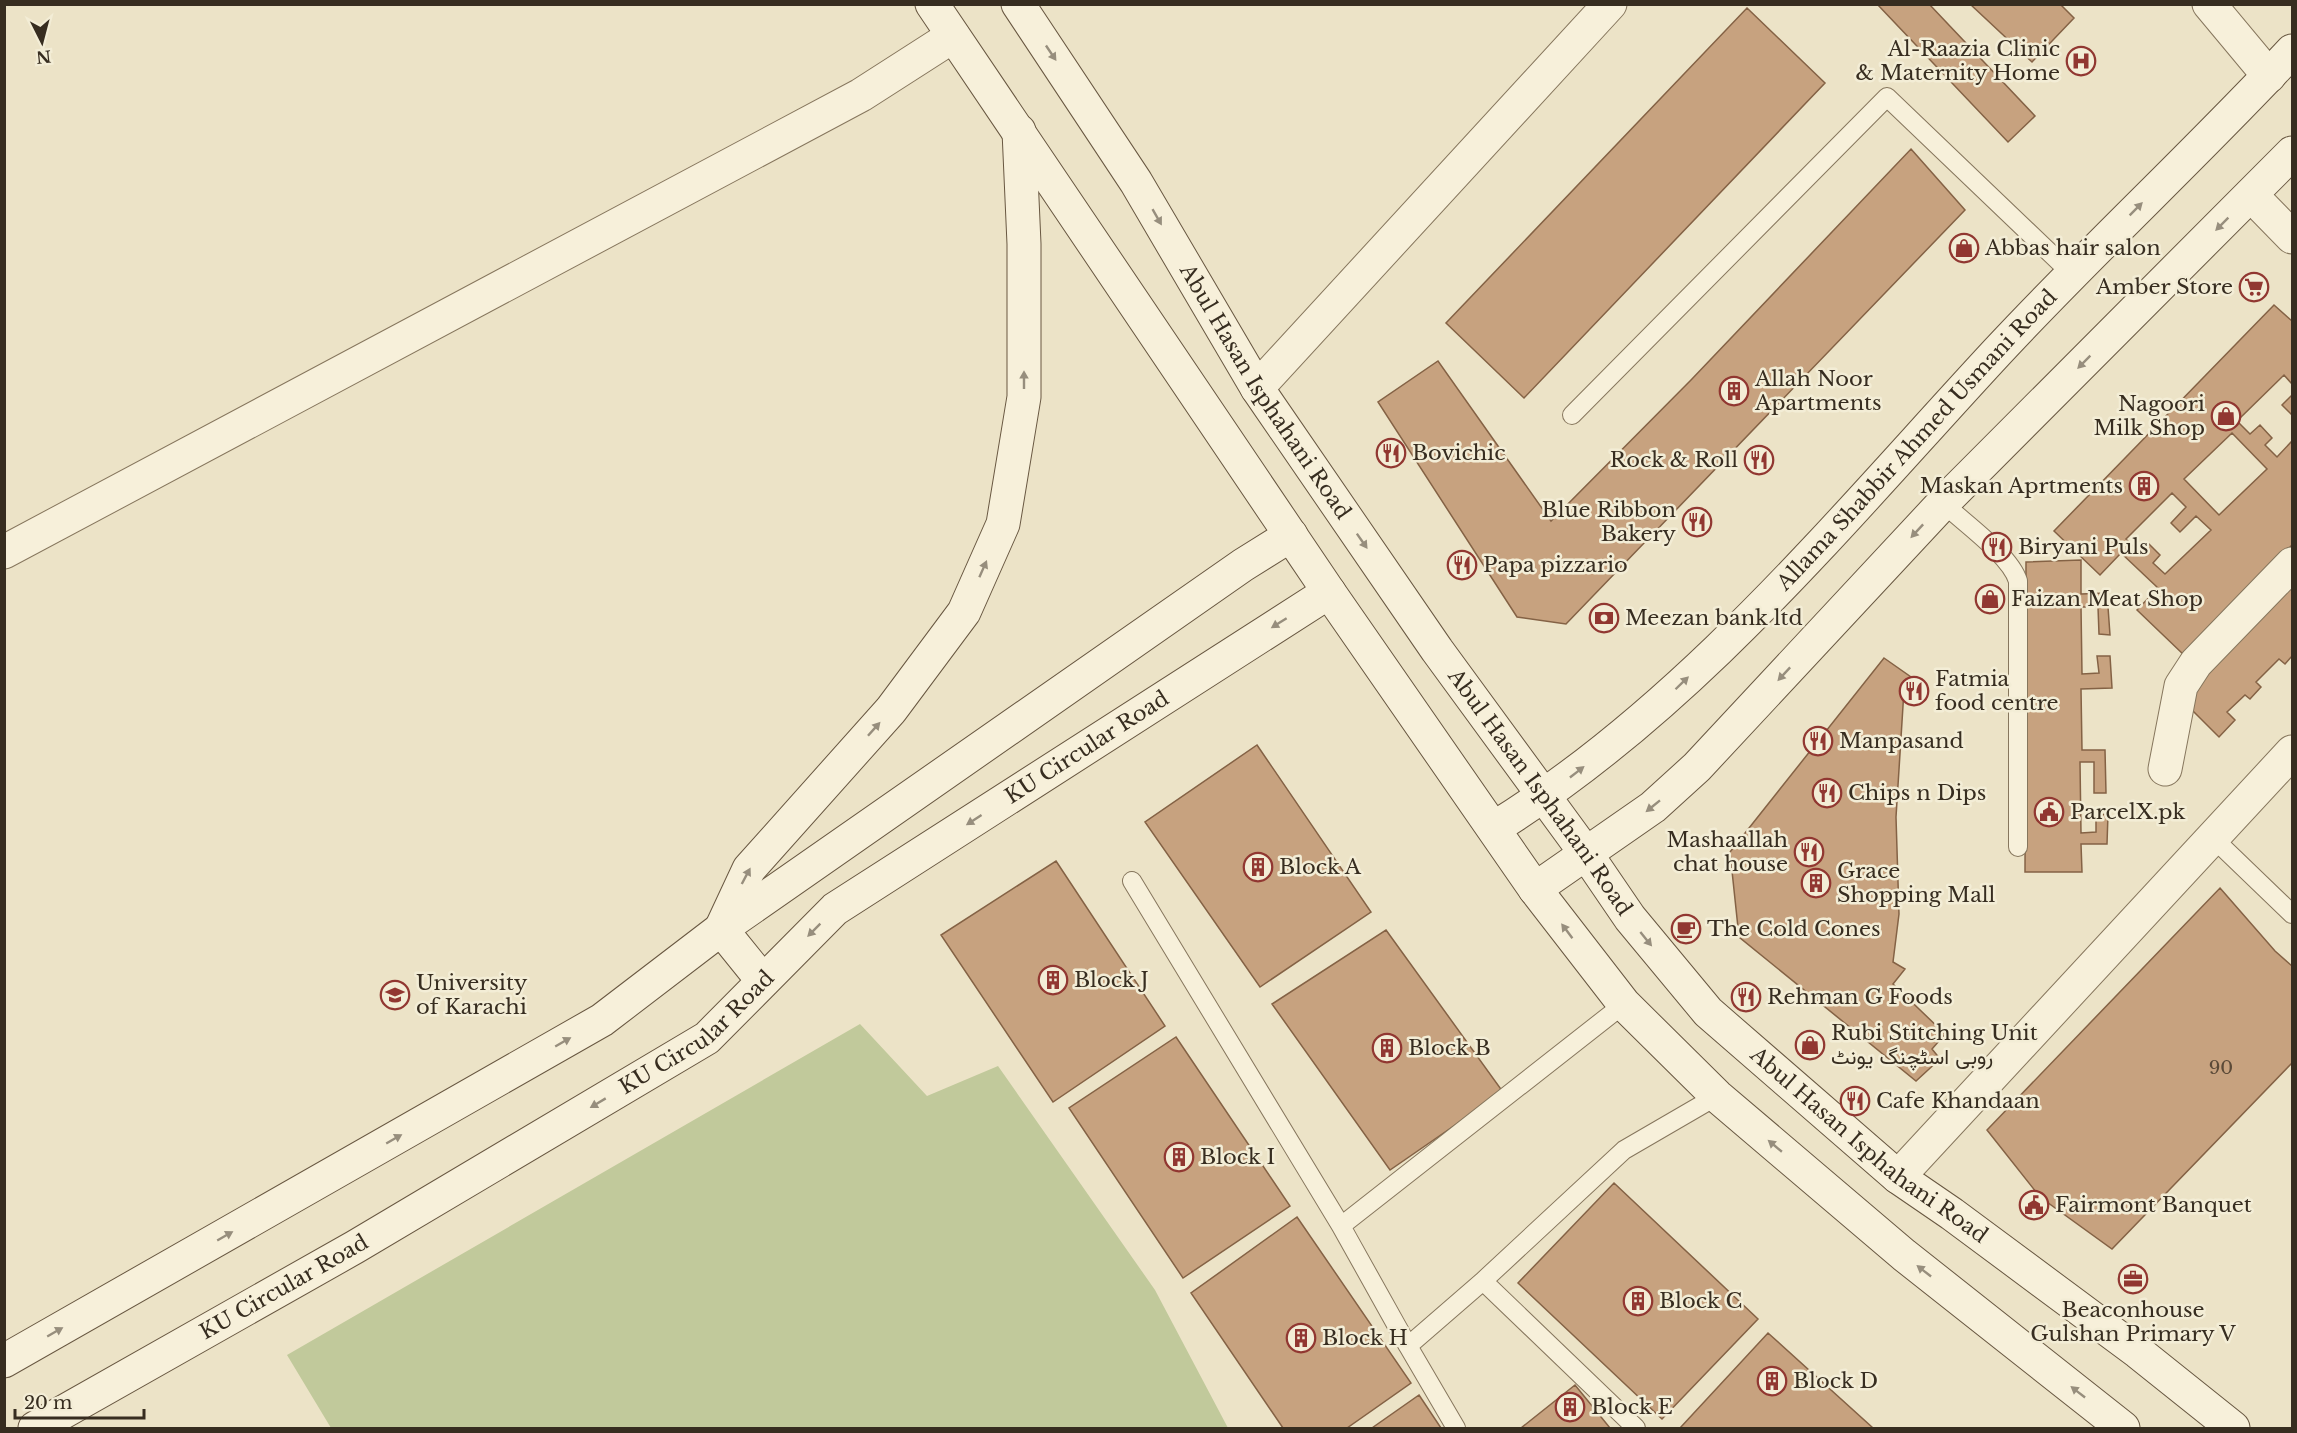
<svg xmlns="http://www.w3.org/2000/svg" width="2297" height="1433" font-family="'Libre Baskerville',Vazirmatn,serif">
<rect width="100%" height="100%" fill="#ece3c7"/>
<!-- green -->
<path fill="#c1c99b" d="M860,1024L927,1096L998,1066L1155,1290L1228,1428H331L287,1355Z"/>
<!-- building -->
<path fill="#c7a27f" stroke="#846245" stroke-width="1.5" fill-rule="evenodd" d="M1877,4H1929L2035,116L2008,142Z
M1970,4H2060L2074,18L2032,62Z
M1747,8L1825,83L1524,398L1446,323Z
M1911,149L1965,210L1566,624L1517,617L1378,402L1438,361L1551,521L1691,380Z
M2274,305L2292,321V384L2284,375L2237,421L2250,434L2260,425L2272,438L2265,445L2277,457L2292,441V545L2185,656L2137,610L2158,588L2121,553L2100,575L2054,531ZM2232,433L2267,469L2219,515L2184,479ZM2172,493L2186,507L2171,523L2180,532L2196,516L2211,530L2165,574L2153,563L2160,555L2148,543L2139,552L2126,539Z
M2292,395V413L2291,414L2282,405Z
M2081,560V594L2107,593L2110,635L2099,634L2098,607H2081L2082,674L2099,673L2097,656H2110L2112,688L2081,689L2082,750H2105L2106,793H2094V762H2080L2081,833L2096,832V815L2108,814L2107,844H2081L2082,872H2025L2026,562Z
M2292,587V656L2285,664L2279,659L2256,682L2261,687L2250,699L2245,695L2227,712L2235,720L2219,737L2181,699Z
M1884,658L1911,677L1904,690L1896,817L1899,914L1893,962L1905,969L1893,984L1945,1034L1932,1049L1940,1059L1916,1081L1739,937L1730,852Z
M1257,745L1371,912L1260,987L1145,822Z
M1056,861L1165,1026L1053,1102L941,935Z
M2220,888L2275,951L2292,966V1063L2112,1249L2040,1197L1987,1130Z
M1386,930L1503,1092L1390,1170L1272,1004Z
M1176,1037L1290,1206L1183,1278L1069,1108Z
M1614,1183L1758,1319L1662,1419L1518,1283Z
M1297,1217L1411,1383L1347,1428H1283L1191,1293Z
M1768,1333L1873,1428H1680Z
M1575,1385L1610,1428H1521Z
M1419,1395L1441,1428H1372Z"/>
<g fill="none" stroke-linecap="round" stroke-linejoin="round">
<!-- service casing -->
<g stroke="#86765d" stroke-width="20">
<path id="service" d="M1572,415L1887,97L2071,273
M1943,503C1964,523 2010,555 2018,581V847
M2212,837L2292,914
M1132,881L1341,1226L1408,1346L1483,1281
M1341,1226L1624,1004
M1408,1346L1456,1428
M1636,1428L1483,1281L1624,1150L1717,1096"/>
</g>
<!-- minor casing -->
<g stroke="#86765d" stroke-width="35">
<path id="minor" d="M2209,4L2269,76
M2251,195L2292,237
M1257,388L1610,4
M4,552L861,95L953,36
M2165,769L2181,686L2196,663L2292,564
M1898,1177L2292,752"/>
</g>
<!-- secondary casing -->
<g stroke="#685741" stroke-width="35">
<g id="secondary">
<path d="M932,4L1329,592L1535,889L1624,1004L1717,1096L1904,1255L2123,1428"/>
<path id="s1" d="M1018,4L1136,182L1257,388L1437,650L1587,855L1630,918L1708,1012L1898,1177L1952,1214L2138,1352L2233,1428"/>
<path id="s2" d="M1494,828C1690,707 1842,519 1998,351C2093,249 2197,153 2292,51"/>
<path d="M1535,889L1653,807L1697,767L1943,503L2292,153"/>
<path d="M763,981L721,929L749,869L891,710L964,612L1003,524L1024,397V244L1019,131"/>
<path d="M4,1361L602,1020L721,929L1243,565L1291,535"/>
<path id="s3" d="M35,1428L355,1247L707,1038L835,909L1329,592"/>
</g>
</g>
<!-- service -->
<use href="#service" stroke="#f7f0da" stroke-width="18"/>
<!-- minor -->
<use href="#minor" stroke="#f7f0da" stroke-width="33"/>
<!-- secondary -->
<use href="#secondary" stroke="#f7f0da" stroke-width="33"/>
</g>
<!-- one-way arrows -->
<defs><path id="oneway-solid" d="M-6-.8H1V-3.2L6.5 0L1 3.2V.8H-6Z" transform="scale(1.5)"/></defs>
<g fill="#978e7d">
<use href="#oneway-solid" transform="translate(1051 53) rotate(56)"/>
<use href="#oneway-solid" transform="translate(2136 209) rotate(-45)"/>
<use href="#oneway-solid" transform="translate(1157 217) rotate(60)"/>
<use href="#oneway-solid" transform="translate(2222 224) rotate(135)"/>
<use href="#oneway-solid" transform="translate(2084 362) rotate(135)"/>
<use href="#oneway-solid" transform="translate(1024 380) rotate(-90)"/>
<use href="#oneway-solid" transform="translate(1917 531) rotate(133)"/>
<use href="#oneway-solid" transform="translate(1362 541) rotate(55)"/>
<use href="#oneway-solid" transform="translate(983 569) rotate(-66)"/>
<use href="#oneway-solid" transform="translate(1279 623) rotate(148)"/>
<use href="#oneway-solid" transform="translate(1784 674) rotate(133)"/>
<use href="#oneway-solid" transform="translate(1682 683) rotate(-44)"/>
<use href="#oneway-solid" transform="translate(874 729) rotate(-48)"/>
<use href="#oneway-solid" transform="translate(1577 772) rotate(-38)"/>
<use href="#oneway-solid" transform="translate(1653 806) rotate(141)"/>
<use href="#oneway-solid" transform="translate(974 820) rotate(147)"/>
<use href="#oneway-solid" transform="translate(746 876) rotate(-62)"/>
<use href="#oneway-solid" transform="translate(814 930) rotate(135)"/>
<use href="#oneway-solid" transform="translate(1567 931) rotate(-127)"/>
<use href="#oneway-solid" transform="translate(1646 939) rotate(51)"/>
<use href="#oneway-solid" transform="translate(563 1042) rotate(-30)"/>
<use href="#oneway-solid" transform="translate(598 1103) rotate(149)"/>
<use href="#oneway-solid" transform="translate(394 1139) rotate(-30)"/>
<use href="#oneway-solid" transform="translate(1775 1146) rotate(-140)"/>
<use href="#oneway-solid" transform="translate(225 1236) rotate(-30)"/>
<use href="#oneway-solid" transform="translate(1924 1271) rotate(-142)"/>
<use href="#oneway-solid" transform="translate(55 1332) rotate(-30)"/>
<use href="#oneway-solid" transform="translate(2078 1392) rotate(-142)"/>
</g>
<!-- icons -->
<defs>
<g id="hospital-ring" transform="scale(1.5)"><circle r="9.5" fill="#f3edd6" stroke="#913731" stroke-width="1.5"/><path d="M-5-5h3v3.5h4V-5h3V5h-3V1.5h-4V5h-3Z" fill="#913731"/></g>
<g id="shop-ring" transform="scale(1.5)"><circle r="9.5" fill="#f3edd6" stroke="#913731" stroke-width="1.5"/><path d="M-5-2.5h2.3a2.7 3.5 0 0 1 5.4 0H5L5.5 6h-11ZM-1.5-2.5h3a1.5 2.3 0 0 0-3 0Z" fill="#913731"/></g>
<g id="supermarket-ring" transform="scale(1.5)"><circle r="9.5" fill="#f3edd6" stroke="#913731" stroke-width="1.5"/><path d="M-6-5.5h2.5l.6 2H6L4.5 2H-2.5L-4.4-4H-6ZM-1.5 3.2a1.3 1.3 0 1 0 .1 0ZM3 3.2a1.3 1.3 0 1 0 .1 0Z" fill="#913731"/></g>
<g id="building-ring" transform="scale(1.5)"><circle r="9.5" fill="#f3edd6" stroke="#913731" stroke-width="1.5"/><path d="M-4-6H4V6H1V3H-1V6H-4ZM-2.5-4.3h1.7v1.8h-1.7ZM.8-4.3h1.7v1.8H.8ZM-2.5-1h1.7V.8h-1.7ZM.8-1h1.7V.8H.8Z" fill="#913731"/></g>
<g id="restaurant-ring" transform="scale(1.5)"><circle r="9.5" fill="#f3edd6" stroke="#913731" stroke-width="1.5"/><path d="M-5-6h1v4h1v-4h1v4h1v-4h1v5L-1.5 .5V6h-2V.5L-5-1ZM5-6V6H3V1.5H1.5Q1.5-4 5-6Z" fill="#913731"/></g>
<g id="bank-ring" transform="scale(1.5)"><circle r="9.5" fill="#f3edd6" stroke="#913731" stroke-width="1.5"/><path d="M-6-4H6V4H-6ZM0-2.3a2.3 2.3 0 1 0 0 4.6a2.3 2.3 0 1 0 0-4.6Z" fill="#913731"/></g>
<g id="civic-ring" transform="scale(1.5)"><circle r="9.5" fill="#f3edd6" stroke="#913731" stroke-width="1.5"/><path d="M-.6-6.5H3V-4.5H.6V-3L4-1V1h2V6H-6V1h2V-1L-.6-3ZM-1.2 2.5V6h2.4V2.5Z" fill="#913731"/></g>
<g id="cafe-ring" transform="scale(1.5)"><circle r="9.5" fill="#f3edd6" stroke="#913731" stroke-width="1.5"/><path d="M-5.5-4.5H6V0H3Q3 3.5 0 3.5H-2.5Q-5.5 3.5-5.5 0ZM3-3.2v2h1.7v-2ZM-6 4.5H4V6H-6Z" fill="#913731"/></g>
<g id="university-ring" transform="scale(1.5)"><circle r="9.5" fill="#f3edd6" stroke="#913731" stroke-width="1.5"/><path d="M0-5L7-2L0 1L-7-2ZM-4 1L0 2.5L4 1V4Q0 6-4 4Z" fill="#913731"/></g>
<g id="office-ring" transform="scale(1.5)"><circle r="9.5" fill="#f3edd6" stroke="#913731" stroke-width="1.5"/><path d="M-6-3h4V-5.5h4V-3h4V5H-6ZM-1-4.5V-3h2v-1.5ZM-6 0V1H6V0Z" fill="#913731"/></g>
</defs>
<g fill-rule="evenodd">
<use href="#hospital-ring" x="2081" y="61"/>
<use href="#shop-ring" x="1964" y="248"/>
<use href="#supermarket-ring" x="2254" y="287"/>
<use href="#building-ring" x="1734" y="391"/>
<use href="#shop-ring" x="2226" y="416"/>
<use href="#restaurant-ring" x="1391" y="453"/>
<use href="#restaurant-ring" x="1759" y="460"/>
<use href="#building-ring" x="2144" y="486"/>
<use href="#restaurant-ring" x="1697" y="522"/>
<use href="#restaurant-ring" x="1997" y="547"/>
<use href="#restaurant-ring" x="1462" y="565"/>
<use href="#shop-ring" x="1990" y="599"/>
<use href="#bank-ring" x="1604" y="618"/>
<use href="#restaurant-ring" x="1914" y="691"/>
<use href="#restaurant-ring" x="1818" y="741"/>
<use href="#restaurant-ring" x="1827" y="793"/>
<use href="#civic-ring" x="2049" y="812"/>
<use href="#restaurant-ring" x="1809" y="852"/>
<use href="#building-ring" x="1258" y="867"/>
<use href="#building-ring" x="1816" y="883"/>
<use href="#cafe-ring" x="1686" y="929"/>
<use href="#building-ring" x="1053" y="980"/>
<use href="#university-ring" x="395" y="995"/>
<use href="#restaurant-ring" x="1746" y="997"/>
<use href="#shop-ring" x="1810" y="1045"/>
<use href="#building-ring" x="1387" y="1048"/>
<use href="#restaurant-ring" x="1855" y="1101"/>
<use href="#building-ring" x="1179" y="1157"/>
<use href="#civic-ring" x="2034" y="1205"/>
<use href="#office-ring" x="2133" y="1279"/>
<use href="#building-ring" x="1638" y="1301"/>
<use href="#building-ring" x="1301" y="1338"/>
<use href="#building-ring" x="1772" y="1381"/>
<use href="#building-ring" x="1570" y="1407"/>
</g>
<g text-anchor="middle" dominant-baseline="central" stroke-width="5" stroke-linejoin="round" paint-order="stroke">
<!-- number labels -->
<g font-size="18" fill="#5b4a38">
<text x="2221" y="1068">90</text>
</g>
<!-- poi labels -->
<g font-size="21" fill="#372d20" stroke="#f3edd6" text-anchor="start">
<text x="2060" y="49" text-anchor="end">Al-Raazia Clinic<tspan x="2060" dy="24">&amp; Maternity Home</tspan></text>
<text x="1985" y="248">Abbas hair salon</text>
<text x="2233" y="287" text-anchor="end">Amber Store</text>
<text x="1755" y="379">Allah Noor<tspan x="1755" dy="24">Apartments</tspan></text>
<text x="2205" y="404" text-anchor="end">Nagoori<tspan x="2205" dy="24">Milk Shop</tspan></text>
<text x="1412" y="453">Bovichic</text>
<text x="1738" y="460" text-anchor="end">Rock &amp; Roll</text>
<text x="2123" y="486" text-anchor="end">Maskan Aprtments</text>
<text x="1676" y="510" text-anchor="end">Blue Ribbon<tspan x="1676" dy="24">Bakery</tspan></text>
<text x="2018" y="547">Biryani Puls</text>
<text x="1483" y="565">Papa pizzario</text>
<text x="2011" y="599">Faizan Meat Shop</text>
<text x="1625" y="618">Meezan bank ltd</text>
<text x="1935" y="679">Fatmia<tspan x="1935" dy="24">food centre</tspan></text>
<text x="1839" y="741">Manpasand</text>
<text x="1848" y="793">Chips n Dips</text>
<text x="2070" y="812">ParcelX.pk</text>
<text x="1788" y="840" text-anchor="end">Mashaallah<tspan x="1788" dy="24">chat house</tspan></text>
<text x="1279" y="867">Block A</text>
<text x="1837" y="871">Grace<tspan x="1837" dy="24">Shopping Mall</tspan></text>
<text x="1707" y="929">The Cold Cones</text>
<text x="1074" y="980">Block J</text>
<text x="416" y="983">University<tspan x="416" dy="24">of Karachi</tspan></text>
<text x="1767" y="997">Rehman G Foods</text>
<text x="1831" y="1033">Rubi Stitching Unit<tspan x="1831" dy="24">روبی اسٹچنگ یونٹ</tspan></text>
<text x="1408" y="1048">Block B</text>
<text x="1876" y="1101">Cafe Khandaan</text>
<text x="1200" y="1157">Block I</text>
<text x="2055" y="1205">Fairmont Banquet</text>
<text x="1659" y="1301">Block C</text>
<text x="2133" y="1310" text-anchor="middle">Beaconhouse<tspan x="2133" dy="24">Gulshan Primary V</tspan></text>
<text x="1322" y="1338">Block H</text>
<text x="1793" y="1381">Block D</text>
<text x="1591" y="1407">Block E</text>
</g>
<!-- street labels -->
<g font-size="21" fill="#372d20" stroke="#f3edd6">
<text stroke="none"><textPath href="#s1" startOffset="460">Abul Hasan Isphahani Road</textPath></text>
<text stroke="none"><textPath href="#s2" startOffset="576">Allama Shabbir Ahmed Usmani Road</textPath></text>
<text stroke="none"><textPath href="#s3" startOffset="1258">KU Circular Road</textPath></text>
<text stroke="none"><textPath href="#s1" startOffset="946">Abul Hasan Isphahani Road</textPath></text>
<text stroke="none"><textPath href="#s3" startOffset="772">KU Circular Road</textPath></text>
<text stroke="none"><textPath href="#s1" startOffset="1432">Abul Hasan Isphahani Road</textPath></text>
<text stroke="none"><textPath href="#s3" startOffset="286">KU Circular Road</textPath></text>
</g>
</g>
<!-- border -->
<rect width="2297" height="1433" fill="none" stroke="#372d20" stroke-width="12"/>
<!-- north arrow -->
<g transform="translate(42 42) rotate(174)" stroke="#f3edd6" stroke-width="4.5" paint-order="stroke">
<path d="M0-4.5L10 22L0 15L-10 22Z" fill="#372d20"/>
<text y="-9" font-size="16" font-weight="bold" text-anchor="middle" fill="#372d20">N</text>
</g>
<!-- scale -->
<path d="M15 1409v9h129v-9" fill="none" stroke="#372d20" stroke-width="3"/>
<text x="24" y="1409" font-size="18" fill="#372d20" stroke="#f3edd6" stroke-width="4.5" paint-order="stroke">20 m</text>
</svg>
